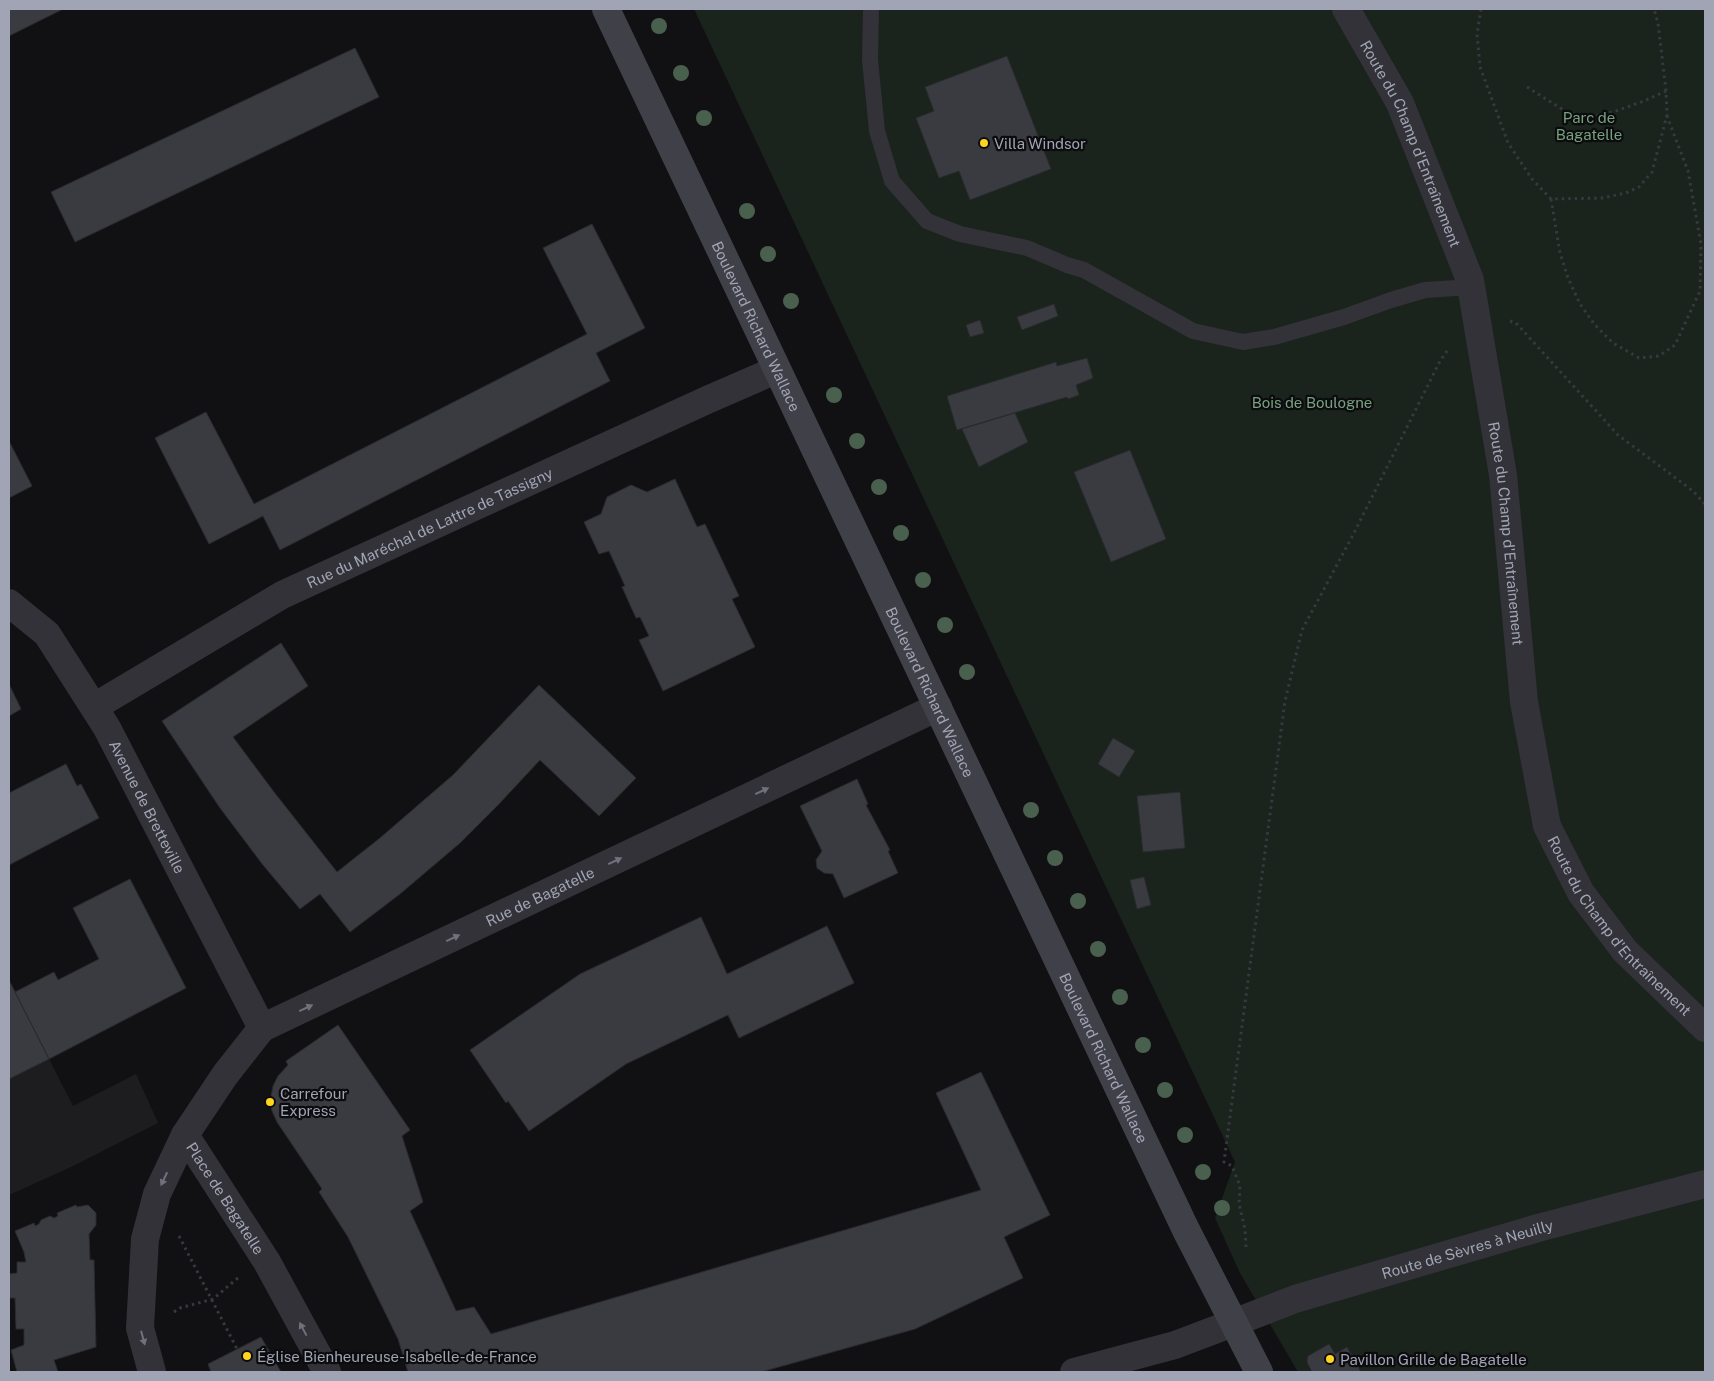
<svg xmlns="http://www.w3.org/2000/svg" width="1714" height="1381" font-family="'Public Sans',sans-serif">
<rect width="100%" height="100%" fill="#111113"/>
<!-- built -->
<path fill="#1d1d20" d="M9,980L73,1106L136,1074L158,1123L71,1167L9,1195Z"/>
<!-- green -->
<path fill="#1b231d" d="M694,9H1705V1372H1298L1240,1273L1215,1218L1235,1162Z"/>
<!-- building -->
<path fill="#3a3b40" stroke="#2b2b2f" d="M9,9H63L9,36Z
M355,48L379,97L75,242L51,192Z
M1007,56L1051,169L970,200L959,171L939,178L916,118L934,111L925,87Z
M592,224L645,328L596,353L610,381L280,550L263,516L209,544L155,438L206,412L254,504L587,334L543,248Z
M1054,304L1058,316L1022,330L1017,317Z
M980,320L984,333L970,337L966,325Z
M1087,358L1093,378L1076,385L1079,395L1068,399L1067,397L957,430L947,396L1056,362L1057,366Z
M1015,413L1028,442L979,467L962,429Z
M9,441L32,486L9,498Z
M1130,450L1166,539L1111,562L1074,472Z
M675,479L697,527L705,524L739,596L732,599L755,647L663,691L639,640L649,636L640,617L636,618L622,587L625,586L609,551L599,554L584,522L601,514L607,497L631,485L647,492Z
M281,643L308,686L233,737L274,792L337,872L380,838L453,775L539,685L636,778L599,816L540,760L499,804L460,843L400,894L350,932L320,894L300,909L263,865L220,808L162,721Z
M9,684L21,709L9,716Z
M1113,738L1135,751L1119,777L1098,764Z
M66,764L77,786L81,784L99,818L9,865V793Z
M857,779L868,804L866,805L890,850L888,851L898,873L844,898L833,874L824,873L817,868L816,860L822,851L800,806Z
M1180,792L1185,848L1143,852L1137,796Z
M1144,877L1151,905L1137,909L1130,880Z
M130,879L186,988L49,1059L15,992L54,972L58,980L99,959L73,908Z
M701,917L727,974L827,926L854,983L739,1038L728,1015L626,1064L529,1131L508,1101L506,1103L470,1050L580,974Z
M9,980L49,1059L9,1079Z
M338,1025L410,1130L402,1136L423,1202L410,1211L456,1311L474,1307L491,1334L981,1190L936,1093L981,1072L1050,1215L1004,1237L1023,1278L915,1329L761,1372H408L398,1339L348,1237L319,1192L322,1189L277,1122L272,1111L270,1102L273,1086L278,1076L288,1065L286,1061Z
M76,1205L77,1207L88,1205L96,1213V1225L89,1234L90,1260H94L96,1347L54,1360L58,1372H17L11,1350L24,1345V1329H16L15,1298H9V1274L17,1273V1262H26L24,1252L15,1231L34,1223L35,1226L39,1224L41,1220L50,1216L54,1218L58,1216L57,1213Z
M261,1337L281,1372H211L208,1364Z
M1329,1344L1335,1354L1347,1347L1361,1372H1312L1307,1362L1308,1356Z"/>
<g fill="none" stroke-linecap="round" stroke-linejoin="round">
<!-- path -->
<path stroke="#38393f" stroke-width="3" stroke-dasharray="2.5 4" stroke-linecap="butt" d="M1481,9L1477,34L1480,67L1508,143L1532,179L1551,199L1602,198L1626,193L1639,187L1652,172L1667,115L1666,91L1658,23L1654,9
M1527,87L1565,111L1586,118L1613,112L1644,101L1666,91
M1551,199L1560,253L1568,278L1580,304L1595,325L1613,343L1639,358L1659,356L1675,345L1700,291L1701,244L1688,171L1667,116
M1510,321L1516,323L1618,435L1693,491L1705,504
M179,1236L237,1349
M1246,1247L1245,1229L1239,1204L1240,1186L1232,1166L1224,1162L1285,701L1302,630L1354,533L1440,361L1449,348
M174,1312L180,1308L213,1299L239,1277"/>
<!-- service -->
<path stroke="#323238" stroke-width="16" d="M871,9L870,60L877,131L892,181L927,221L960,234L1027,248L1067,265L1084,270L1193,331L1243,342L1274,337L1344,317L1391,300L1425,290L1472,287"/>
<!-- minor -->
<g stroke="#323238" stroke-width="28">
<path id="s1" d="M1346,9L1400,103L1470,280L1503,475L1524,702L1547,826L1581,893L1625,951L1705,1028"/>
<path id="s2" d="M9,603L47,634L107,728L262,1028"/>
<path id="s3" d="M94,707L282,595L707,400L776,370"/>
<path id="s4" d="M185,1135L267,1262L327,1372"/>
<path id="s5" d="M152,1372L140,1328L145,1239L157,1194L185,1135L225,1075L262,1028L938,707"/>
<path d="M1074,1372L1175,1345L1233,1323"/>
</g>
<!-- tertiary -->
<path stroke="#323238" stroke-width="28" id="s6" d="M1233,1323L1295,1299L1538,1228L1705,1184"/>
<!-- secondary -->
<path stroke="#404048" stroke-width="28" id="s7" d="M606,9L1186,1230L1259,1372"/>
</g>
<!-- trees -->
<g fill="#49604f">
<circle cx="659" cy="26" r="8"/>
<circle cx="681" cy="73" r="8"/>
<circle cx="704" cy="118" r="8"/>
<circle cx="747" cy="211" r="8"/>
<circle cx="768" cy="254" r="8"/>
<circle cx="791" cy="301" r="8"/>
<circle cx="834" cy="395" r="8"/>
<circle cx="857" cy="441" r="8"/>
<circle cx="879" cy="487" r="8"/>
<circle cx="901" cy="533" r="8"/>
<circle cx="923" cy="580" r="8"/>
<circle cx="945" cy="625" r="8"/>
<circle cx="967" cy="672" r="8"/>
<circle cx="1031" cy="810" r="8"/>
<circle cx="1055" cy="858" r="8"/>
<circle cx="1078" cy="901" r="8"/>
<circle cx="1098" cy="949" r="8"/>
<circle cx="1120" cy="997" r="8"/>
<circle cx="1143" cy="1045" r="8"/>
<circle cx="1165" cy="1090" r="8"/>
<circle cx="1185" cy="1135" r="8"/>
<circle cx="1203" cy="1172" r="8"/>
<circle cx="1222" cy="1208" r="8"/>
</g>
<!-- one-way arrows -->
<defs><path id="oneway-solid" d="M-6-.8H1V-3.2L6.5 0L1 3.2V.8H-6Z" transform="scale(1.25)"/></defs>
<g fill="#6f717c">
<use href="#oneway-solid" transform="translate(762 791) rotate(-25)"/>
<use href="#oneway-solid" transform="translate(615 861) rotate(-25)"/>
<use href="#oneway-solid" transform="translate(453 938) rotate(-25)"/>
<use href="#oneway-solid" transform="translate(306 1008) rotate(-25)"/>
<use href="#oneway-solid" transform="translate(164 1179) rotate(115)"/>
<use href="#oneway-solid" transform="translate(303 1329) rotate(-118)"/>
<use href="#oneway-solid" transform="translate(143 1338) rotate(75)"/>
</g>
<!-- markers -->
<g fill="#fdd51e" stroke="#0c0c0e" stroke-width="2">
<circle cx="984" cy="143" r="5"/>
<circle cx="270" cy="1102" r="5"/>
<circle cx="247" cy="1356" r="5"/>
<circle cx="1330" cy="1359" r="5"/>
</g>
<g text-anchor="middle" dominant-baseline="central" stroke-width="4.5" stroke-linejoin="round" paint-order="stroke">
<!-- park labels -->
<g font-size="15" fill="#77a180" stroke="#0c0c0e">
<text x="1589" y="117">Parc de<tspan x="1589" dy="17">Bagatelle</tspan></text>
<text x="1312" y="402">Bois de Boulogne</text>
</g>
<!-- poi labels -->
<g font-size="15" fill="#a1a4b4" stroke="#0c0c0e" text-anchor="start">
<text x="994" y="143">Villa Windsor</text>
<text x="280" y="1093">Carrefour<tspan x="280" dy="17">Express</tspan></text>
<text x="257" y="1356">Église Bienheureuse-Isabelle-de-France</text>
<text x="1340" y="1359">Pavillon Grille de Bagatelle</text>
</g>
<!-- street labels -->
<g font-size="15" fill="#a1a4b4" stroke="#0c0c0e">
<text stroke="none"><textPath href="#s1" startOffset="150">Route du Champ d'Entraînement</textPath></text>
<text stroke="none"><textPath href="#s7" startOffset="351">Boulevard Richard Wallace</textPath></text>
<text stroke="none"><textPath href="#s3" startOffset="381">Rue du Maréchal de Lattre de Tassigny</textPath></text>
<text stroke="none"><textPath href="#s1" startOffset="555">Route du Champ d'Entraînement</textPath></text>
<text stroke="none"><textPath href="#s7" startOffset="756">Boulevard Richard Wallace</textPath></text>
<text stroke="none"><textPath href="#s2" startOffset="249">Avenue de Bretteville</textPath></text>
<text stroke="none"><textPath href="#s5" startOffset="686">Rue de Bagatelle</textPath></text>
<text stroke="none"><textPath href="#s1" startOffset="975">Route du Champ d'Entraînement</textPath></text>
<text stroke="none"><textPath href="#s7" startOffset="1161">Boulevard Richard Wallace</textPath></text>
<text stroke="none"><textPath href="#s4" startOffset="75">Place de Bagatelle</textPath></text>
<text stroke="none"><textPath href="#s6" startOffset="246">Route de Sèvres à Neuilly</textPath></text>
</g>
</g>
<!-- border -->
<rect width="1714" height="1381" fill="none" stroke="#a1a4b4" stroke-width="20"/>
</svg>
